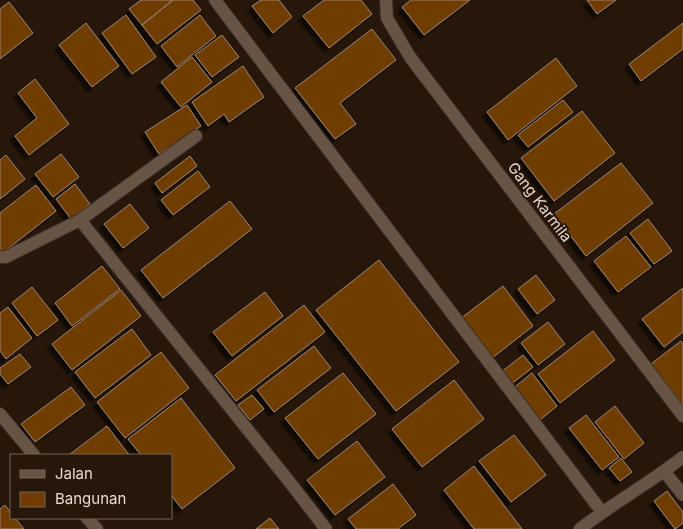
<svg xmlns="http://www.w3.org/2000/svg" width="683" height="529" font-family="Inter,sans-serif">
<defs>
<filter id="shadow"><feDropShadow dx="-4.5" dy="4.5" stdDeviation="1" flood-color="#0009"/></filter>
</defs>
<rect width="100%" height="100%" fill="#27170a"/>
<!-- building -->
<path fill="#703c03" stroke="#9b8676" filter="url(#shadow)" d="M141,0H173L142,25L129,9Z
M173,0H193L201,10L157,44L142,25Z
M261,0H279L292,17L273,33L252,6Z
M324,0H361L372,14L329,48L303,16Z
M411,0H470L424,35L402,7Z
M587,0H616L597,14Z
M9,2L33,33L0,59V9Z
M126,15L156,57L132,74L102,33Z
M200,15L216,36L177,67L161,46Z
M86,23L119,66L92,87L59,45Z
M683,23V49L641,81L629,64Z
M372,29L396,60L340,103L356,124L335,139L295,88Z
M222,35L239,57L212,77L195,55Z
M192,57L212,82L181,107L161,82Z
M556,58L577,86L508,140L487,112Z
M243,66L264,97L229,122L224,114L208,126L192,102Z
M35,79L69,124L29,155L15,136L37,118L18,93Z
M563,100L573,112L528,147L518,135Z
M187,105L201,126L159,154L145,132Z
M582,111L615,153L554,201L521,158Z
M61,154L79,177L53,197L35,174Z
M6,155L25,179L0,199V160Z
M190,156L197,166L162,193L155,183Z
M621,163L653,203L586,256L554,214Z
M198,171L210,187L173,215L161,200Z
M75,184L90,204L71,219L56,199Z
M36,185L56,211L0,255V213Z
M230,201L252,229L163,298L141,270Z
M130,204L149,228L123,248L104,224Z
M648,219L672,251L654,264L630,233Z
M626,236L651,267L618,292L594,261Z
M379,260L459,362L396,411L316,310Z
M102,266L120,289L72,326L55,303Z
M536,275L555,300L537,314L518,289Z
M503,286L533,326L491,359L460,319Z
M32,287L58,320L37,336L12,303Z
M683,288V332L664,347L642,319Z
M121,290L141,316L72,370L52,344Z
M265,292L283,316L232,356L213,332Z
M304,305L325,332L236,401L215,375Z
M8,307L32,338L6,359L0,351V313Z
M548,322L565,344L538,365L521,343Z
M132,329L151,355L95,398L75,372Z
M593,331L615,360L560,403L538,374Z
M681,341L683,344V405L651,364Z
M314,346L331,368L274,412L257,390Z
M161,352L189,388L125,438L97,402Z
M20,354L31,367L8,384L0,374V368Z
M523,355L533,367L510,385L500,373Z
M343,373L376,414L318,459L285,418Z
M532,373L557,406L540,420L515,387Z
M454,380L484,419L422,467L392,429Z
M71,387L85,405L35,442L21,424Z
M252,395L264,409L250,420L238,405Z
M181,398L235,468L182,509L171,495V455H141L128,439Z
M615,406L644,443L624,459L595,422Z
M586,415L619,457L602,470L569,428Z
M107,426L129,455H69Z
M514,435L546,475L511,502L479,461Z
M357,441L385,477L335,515L307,480Z
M621,458L632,472L620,481L609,468Z
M474,466L522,529H474L444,490Z
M393,484L416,515L398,529H356L348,519Z
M667,491L683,512V523L675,529L654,501Z
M5,505L11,513V518H15L24,529H0V509Z
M270,518L279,529H256Z"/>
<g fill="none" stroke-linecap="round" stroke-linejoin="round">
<!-- minor casing -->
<g stroke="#3a2e2a" stroke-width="14">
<path id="minor" d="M215,0L602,512
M386,0L387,18L410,57L683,416
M80,220L288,480L326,529
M0,257H6L80,220L196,136
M0,414L34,455
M664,471L683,495
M87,518L97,529
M580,529C613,503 650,483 683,457"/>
</g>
<!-- minor -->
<use href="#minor" stroke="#675445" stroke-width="12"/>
</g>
<g text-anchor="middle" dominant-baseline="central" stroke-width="4" stroke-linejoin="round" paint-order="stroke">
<!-- street labels -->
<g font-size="15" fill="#e4d9d0" stroke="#27170a">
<text transform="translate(540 202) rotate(53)">Gang Karmila</text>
</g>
</g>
<!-- legend -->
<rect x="10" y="454" width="162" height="65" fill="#27170a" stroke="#736559"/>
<rect x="20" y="470" width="25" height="8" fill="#675445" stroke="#736559"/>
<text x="55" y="479" font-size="15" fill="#e4d9d0">Jalan</text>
<rect x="20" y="492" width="25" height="15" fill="#703c03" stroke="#736559"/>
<text x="55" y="504" font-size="15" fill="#e4d9d0">Bangunan</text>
</svg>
